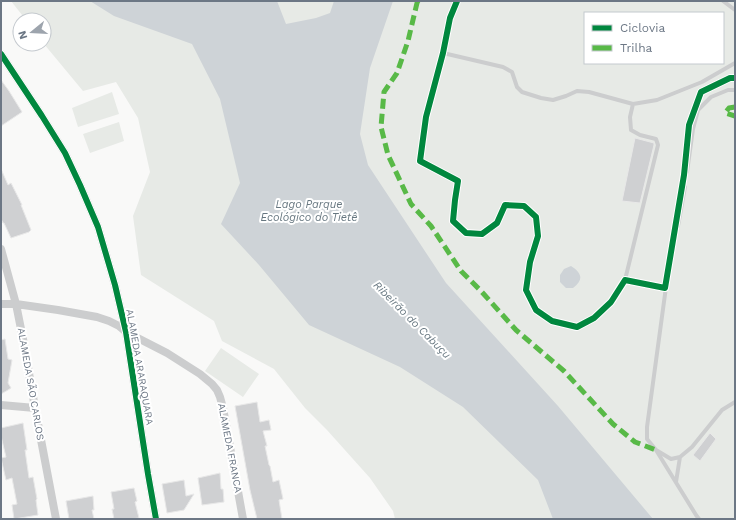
<svg xmlns="http://www.w3.org/2000/svg" width="736" height="520" font-family="'Work Sans',sans-serif">
<rect width="100%" height="100%" fill="#f9f9f8"/>
<!-- green -->
<path fill="#e7eae6" fill-rule="evenodd" d="M11,1H735V519H395L393,511L370,478L327,430L305,408L274,369L222,341L214,321L141,275L133,216L150,172L138,118L116,82L83,91L44,44V20H26ZM585,13H723V63H585Z
M112,92L119,114L78,127L72,108Z
M119,122L124,141L90,153L83,134Z
M221,348L259,374L243,397L205,371Z"/>
<!-- water -->
<path fill="#ced3d7" d="M90,1H277L286,24L316,18L330,13L334,1H393L370,68L360,134L368,165L446,283L558,406L653,519H553L538,480L463,407L400,367L309,325L259,265L221,224L240,183L220,99L192,44L114,16Z
M571,266C582,273 584,280 573,288H566L560,282V275L564,269Z"/>
<!-- building -->
<path fill="#cfd0d2" stroke="#e8e8e8" d="M1,80L9,91L22,112L1,126Z
M635,138L654,143V145L640,203L622,201Z
M1,169L8,185L11,183L22,205H21L31,230L29,232L11,238L4,223H3L1,219Z
M5,339L8,359L12,360L8,383L11,388L8,390L1,394V340Z
M257,402L260,422L269,420L271,430L263,431L267,446H265L269,465L270,466L273,482L279,480L283,499L279,500L282,519H257L250,490L235,406Z
M23,423L27,450H25L29,478L33,477L37,499L36,500L38,515L14,519L12,505L17,504L12,478L6,480L1,458L6,457L1,436V428Z
M710,433L716,439L700,461L693,455Z
M220,473L221,489H223L224,502L202,505L198,478Z
M184,480L186,496L194,494L184,510L167,513L162,484Z
M134,488L137,501L135,502L139,518L131,519H114L112,509H114L111,492Z
M93,496L94,510H92L94,519H69L66,501Z"/>
<g fill="none" stroke-linecap="round" stroke-linejoin="round">
<!-- lane -->
<path stroke="#cccdce" stroke-width="4" d="M457,1L450,18L443,53L426,117L420,161L458,181L455,200L453,221L466,233L482,234L497,223L505,205L524,206L536,217L538,236L530,262L526,290L536,310L552,321L577,327L594,318L611,302L625,280L665,288L684,175L689,125L701,92L730,78H735
M723,1L735,10
M443,53L503,67L512,72L517,87L522,92L541,98L553,100L566,96L577,91L589,92L633,104L657,100L702,82L735,63
M687,172L693,129L698,110L711,97L728,90H735
M678,226L685,187
M625,280L658,145L656,139L640,135L631,130L630,117L633,104
M666,287L647,427V439L656,450L671,459L680,457L692,447L722,410L735,402
M656,450L696,515L699,519
M676,482L680,457"/>
<!-- street -->
<path stroke="#cccdce" stroke-width="8" d="M1,54L42,116L65,153L80,185L98,227L115,285L126,332L148,474L156,519
M1,249L16,304L24,344L35,408L56,519
M1,304H16L58,310L97,317L109,321L119,326L126,332L167,353L200,374L212,384L217,390L220,397L223,408L243,519
M1,405L35,408"/>
<!-- quiet -->
<path stroke="#58b947" stroke-width="5" stroke-dasharray="10 5" stroke-linecap="butt" d="M418,1L417,3L408,41L397,73L384,92L381,127L388,155L411,204L431,226L461,271L481,291L516,330L564,371L613,424L635,442L656,450
M735,107L729,108L725,113L735,116"/>
<!-- cycleway casing -->
<g stroke="#fff" stroke-width="8">
<path id="cycleway" d="M457,1L450,18L443,53L426,117L420,161L458,181L455,200L453,221L466,233L482,234L497,223L505,205L524,206L536,217L538,236L530,262L526,290L536,310L552,321L577,327L594,318L611,302L625,280L665,288L684,175L689,125L701,92L730,78H735
M1,54L42,116L65,153L80,185L98,227L115,285L126,332L148,474L156,519"/>
</g>
<!-- cycleway -->
<use href="#cycleway" stroke="#00873e" stroke-width="6"/>
</g>
<g text-anchor="middle" dominant-baseline="central" stroke-width="4" stroke-linejoin="round" paint-order="stroke">
<!-- street labels -->
<g font-size="10" fill="#6c7785" stroke="#fff">
<text transform="translate(140 367) rotate(80)">ALAMEDA ARARAQUARA</text>
<text transform="translate(31 384) rotate(80)">ALAMEDA SÃO CARLOS</text>
<text transform="translate(230 448) rotate(79)">ALAMEDA FRANCA</text>
</g>
<!-- water labels -->
<g font-size="11" font-style="italic" fill="#677780" stroke="#fff">
<text x="309" y="204">Lago Parque<tspan x="309" dy="13">Ecológico do Tietê</tspan></text>
<text transform="translate(412 320) rotate(45)">Ribeirão do Cabuçu</text>
</g>
</g>
<!-- border -->
<rect width="736" height="520" fill="none" stroke="#6c7785" stroke-width="4"/>
<!-- legend -->
<rect x="584" y="12" width="140" height="52" fill="#ffffff" stroke="#c4c9ce"/>
<rect x="592" y="25" width="20" height="6" fill="#00873e" stroke="#c4c9ce"/>
<text x="620" y="32" font-size="12" fill="#6c7785">Ciclovia</text>
<rect x="592" y="45" width="20" height="6" fill="#58b947" stroke="#c4c9ce"/>
<text x="620" y="52" font-size="12" fill="#6c7785">Trilha</text>
<!-- north arrow -->
<g transform="translate(32 32) rotate(252)"><circle r="19" fill="#ffffff" stroke="#c4c9ce"/>
<path d="M0-3L7 15L0 10L-7 15Z" fill="#9da4ad"/>
<text y="-6" font-size="11" font-weight="bold" text-anchor="middle" fill="#6c7785">N</text>
</g>
</svg>
